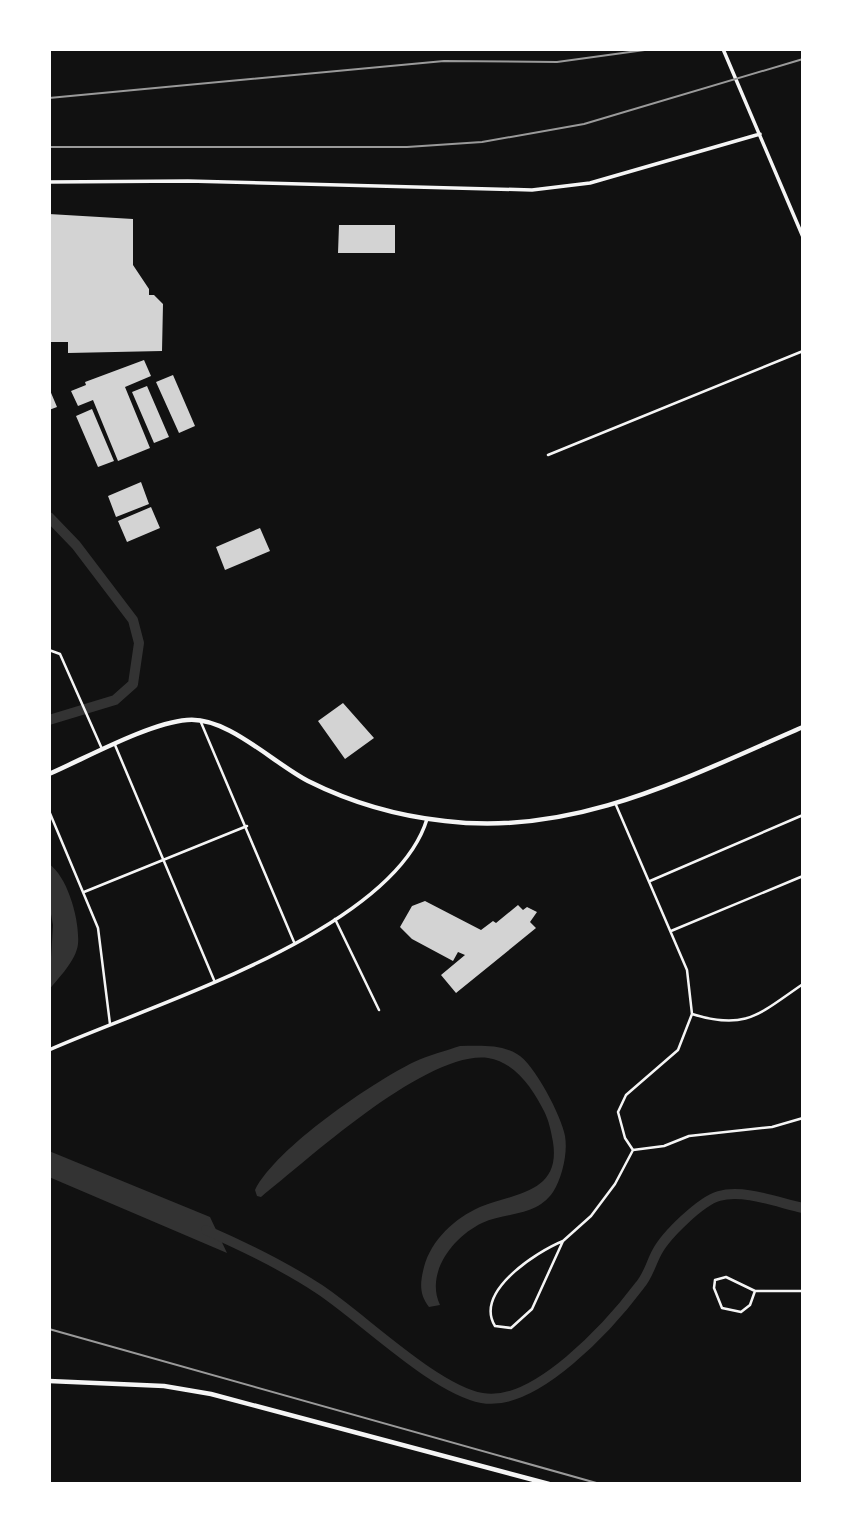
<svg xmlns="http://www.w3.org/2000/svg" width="852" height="1533" font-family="Lato,sans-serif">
<rect width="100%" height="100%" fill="#111"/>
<!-- water -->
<path fill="#333" d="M49,864C68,877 80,921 78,944C76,961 59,977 49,990L53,925L49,903Z
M460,1046C480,1046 500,1044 517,1054C534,1063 562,1117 565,1136C568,1153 562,1178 553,1192C536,1217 505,1212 482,1223C453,1237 425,1273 440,1305L429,1307C419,1294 420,1283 424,1267C431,1240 455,1218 480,1207C515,1193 561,1193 553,1142C551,1131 549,1121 544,1111C533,1089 515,1062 488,1058C427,1050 309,1159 261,1197L257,1196L255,1190C276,1148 371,1083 414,1062C429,1055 445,1051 460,1046Z
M49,1151L210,1217L227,1253L49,1177Z"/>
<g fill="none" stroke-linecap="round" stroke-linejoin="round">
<!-- river -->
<path stroke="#333" stroke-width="10" d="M49,517L76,545L133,620L139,643L133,684L115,700L49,720
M206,1230C245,1247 284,1266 319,1289C363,1318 434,1389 482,1398C535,1408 610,1325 640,1285C648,1276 651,1263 657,1252C666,1235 701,1201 719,1196C744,1189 779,1203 803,1208"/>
</g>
<!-- building -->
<path fill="#d3d3d3" d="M49,214L133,219V265L149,289V295H154L163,304L162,351L68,353V342H49Z
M339,225H395V253H338Z
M144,360L151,376L125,387L150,448L118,461L93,400L78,406L71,391L86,385L85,382Z
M173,375L195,426L179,433L156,382Z
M147,386L169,437L154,443L132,392Z
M49,388L57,407L49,410Z
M92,409L114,461L98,467L76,416Z
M141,482L149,504L116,517L108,496Z
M151,507L160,528L127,542L118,521Z
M260,528L270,551L225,570L216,547Z
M343,703L374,738L345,759L318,721Z
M425,901L481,930L493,921L496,923L518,905L523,910L527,907L537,912L530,922L536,928L456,993L441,975L465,955L458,952L453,961L412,939L400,927L412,906Z"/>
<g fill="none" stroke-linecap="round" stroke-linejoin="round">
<!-- minor -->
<path stroke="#f5f5f5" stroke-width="2.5" d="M548,455L803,351
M49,650L60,654L102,749
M200,720L294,942
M115,745L214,980
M616,805L687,970L692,1014L678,1050L626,1095L618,1112L625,1138L633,1150
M49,811L98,928L110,1024
M650,881L803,815
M84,892L247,826
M335,919L379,1010
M671,931L803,876
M692,1014C746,1031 759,1014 803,984
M633,1150L664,1146L689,1136L772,1127L803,1118
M563,1241C536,1252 474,1292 495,1326L511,1328L532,1309L563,1241L591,1216L615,1184L633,1150
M726,1277L755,1291L750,1305L741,1312L722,1308L714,1288L715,1280Z
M755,1291H803"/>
<!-- tertiary -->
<path stroke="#f5f5f5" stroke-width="3.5" d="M723,49L803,237
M49,182L188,181L532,190L590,183L760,134
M49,1050C150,1005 393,932 427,819"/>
<!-- primary -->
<path stroke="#f5f5f5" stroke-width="4.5" d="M49,774C86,758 149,723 187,720C227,716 273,763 308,781C350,802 398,816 445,821C575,837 687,777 803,727
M49,1381L164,1386L211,1394L549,1484"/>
<!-- rail -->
<path stroke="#9a9a9a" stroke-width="2" d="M49,98L444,61L557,62L652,49
M49,147H407L482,142L584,124L803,59
M49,1329L600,1484"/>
</g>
<!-- border -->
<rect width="852" height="1533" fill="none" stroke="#ffffff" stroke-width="102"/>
</svg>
